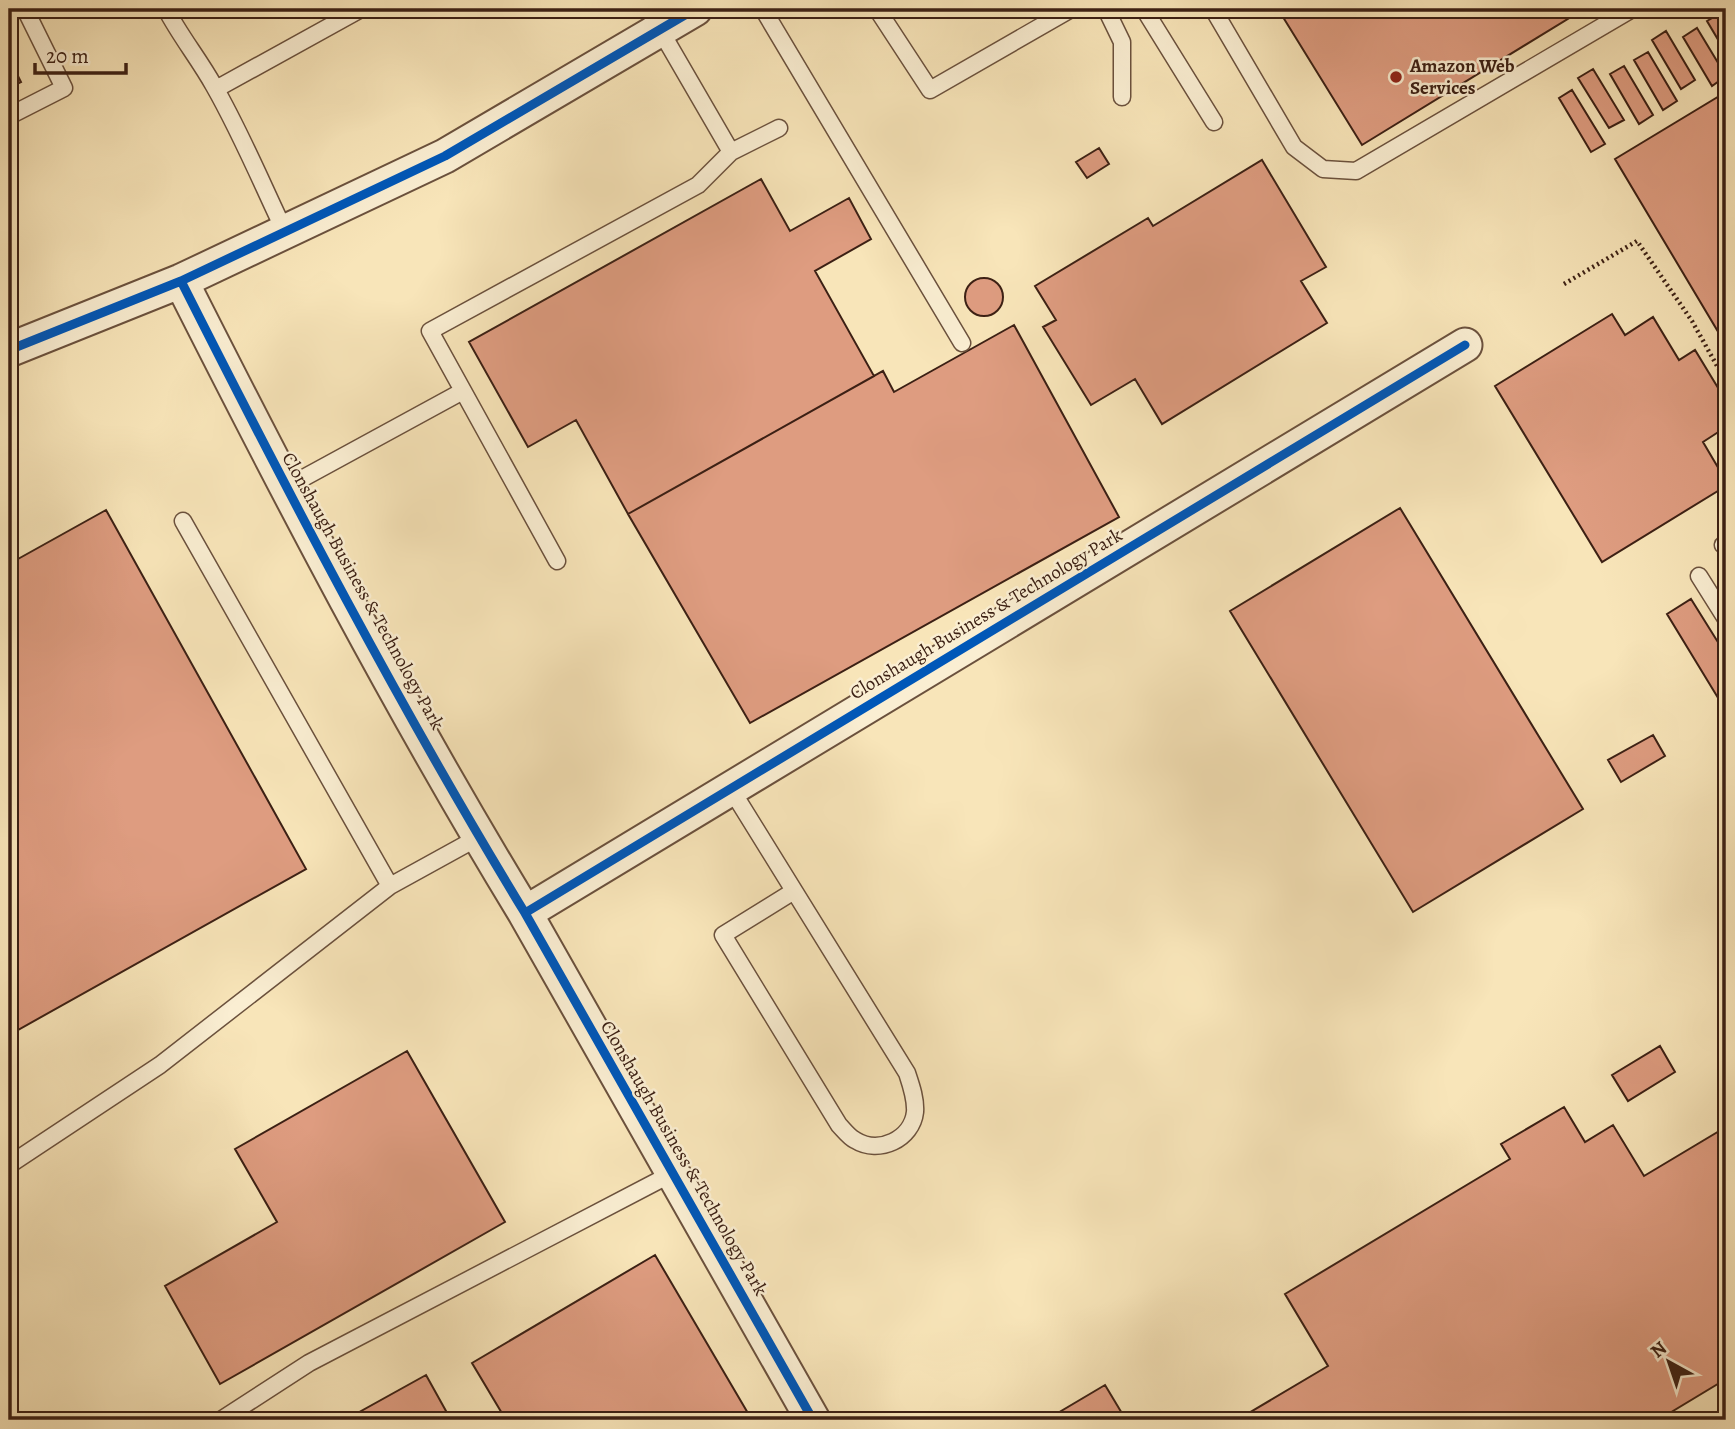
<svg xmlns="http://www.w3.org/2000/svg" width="1735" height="1429" font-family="Alegreya,serif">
<rect width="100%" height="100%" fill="#f8e5b9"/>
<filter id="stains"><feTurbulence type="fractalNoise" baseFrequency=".00286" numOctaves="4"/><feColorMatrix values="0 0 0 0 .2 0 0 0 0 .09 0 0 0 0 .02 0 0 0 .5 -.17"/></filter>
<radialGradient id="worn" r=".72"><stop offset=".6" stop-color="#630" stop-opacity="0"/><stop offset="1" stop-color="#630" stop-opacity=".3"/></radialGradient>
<!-- building -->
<path fill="#de9c80" stroke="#3c2014" stroke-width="2" d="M1278,9H1584L1362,145Z
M1721,13L1726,21V53L1707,21Z
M1697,28L1726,76L1712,86L1683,37Z
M1666,31L1695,80L1681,89L1652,40Z
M1648,52L1677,101L1663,110L1634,60Z
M9,58L21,82L9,88Z
M1624,66L1653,115L1639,124L1610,74Z
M1593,69L1624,120L1609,128L1578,78Z
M1572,90L1605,144L1591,152L1559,98Z
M1726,92V345L1615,159Z
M1099,148L1109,164L1087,178L1076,162Z
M1262,160L1326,267L1301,281L1327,323L1162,424L1135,379L1091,405L1043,327L1056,320L1035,286L1148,218L1153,226Z
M761,179L790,231L849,198L871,239L815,271L874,376L628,514L576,420L528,447L469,342Z
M965 297a19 19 0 1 1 38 0a19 19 0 1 1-38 0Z
M1612,314L1625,335L1653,317L1679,360L1695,350L1726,401V427L1703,442L1726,481V486L1602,562L1495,386Z
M1014,325L1119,517L750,723L628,514L883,371L894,392Z
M1400,508L1583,809L1413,912L1230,611Z
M106,510L306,869L9,1035V564Z
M1691,599L1726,655V711L1667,614Z
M1653,735L1665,756L1621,782L1608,760Z
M1660,1046L1675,1072L1628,1101L1612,1075Z
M407,1051L505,1222L220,1384L165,1286L277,1222L235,1149Z
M1564,1107L1585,1142L1613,1125L1644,1176L1726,1127V1379L1658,1420H1237L1328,1366L1285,1294L1510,1159L1501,1144Z
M655,1255L752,1420H506L472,1363Z
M426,1375L451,1420H345Z
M1105,1385L1126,1420H1046Z"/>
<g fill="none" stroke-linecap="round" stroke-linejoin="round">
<!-- lane casing -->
<g stroke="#6b513d" stroke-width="19">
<path id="lane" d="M166,9C180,36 199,59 214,86C241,133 262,184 285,232
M648,9L731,152
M763,9L962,343
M877,9L930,90L1071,9
M1106,9L1122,42V97
M1144,9L1214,122
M1213,9L1294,147L1323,169L1356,171L1632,9
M216,89L361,9
M9,116L64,88L25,9
M285,488L463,391
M183,521L390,886
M1723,545L1726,543
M557,561L430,331L698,185L731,152L779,128
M1699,576L1726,619
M731,789L907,1073C911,1085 916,1099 915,1112C912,1139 879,1155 855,1140C849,1137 844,1130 839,1125L723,935L794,891
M9,1165L160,1065L390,886L479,837
M221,1420L309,1363L673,1173"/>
</g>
<!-- street casing -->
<g stroke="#6b513d" stroke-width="37">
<path id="street" d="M181,281C289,495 400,708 525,913L813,1420
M9,350L181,281L445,156L695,9
M525,913L1465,345"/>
</g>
<!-- path -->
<path stroke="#3c2014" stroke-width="4.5" stroke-dasharray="2 3.5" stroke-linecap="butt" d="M1564,284L1637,241L1692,321L1726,382"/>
<!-- lane -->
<use href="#lane" stroke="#faeed2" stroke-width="16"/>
<!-- street -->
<use href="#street" stroke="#faeed2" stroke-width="33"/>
<!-- cycleway casing -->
<g stroke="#faeed2" stroke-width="13">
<path id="cycleway" d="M181,281C289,495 400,708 525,913L813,1420
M9,350L181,281L445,156L695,9
M525,913L1465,345"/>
</g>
<!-- cycleway -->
<use href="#cycleway" stroke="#0057b8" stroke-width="9"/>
</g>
<!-- markers -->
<circle fill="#8f2418" stroke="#faeed2" stroke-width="2.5" cx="1396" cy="77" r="7"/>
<g text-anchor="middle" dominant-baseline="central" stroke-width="5" stroke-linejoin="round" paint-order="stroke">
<!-- poi labels -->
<g font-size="19" font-weight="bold" fill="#3c2014" stroke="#faeed2" text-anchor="start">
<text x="1410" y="66">Amazon Web<tspan x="1410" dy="22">Services</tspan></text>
</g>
<!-- street labels -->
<g font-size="19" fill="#3c2014" stroke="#faeed2">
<text transform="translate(363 591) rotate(61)">Clonshaugh Business &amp; Technology Park</text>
<text transform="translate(986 614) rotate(-31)">Clonshaugh Business &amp; Technology Park</text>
<text transform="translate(684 1158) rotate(60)">Clonshaugh Business &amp; Technology Park</text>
</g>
</g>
<!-- margin -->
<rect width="1735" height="1429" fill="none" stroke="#f8e5b9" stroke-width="35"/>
<rect x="10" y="10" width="1714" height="1408" fill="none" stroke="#3c2014" stroke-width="3.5"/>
<rect x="18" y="18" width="1700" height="1394" fill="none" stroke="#3c2014" stroke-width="2"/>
<!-- north arrow -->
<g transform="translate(1669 1362) rotate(320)" stroke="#faeed2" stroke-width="5" paint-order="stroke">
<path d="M0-5L12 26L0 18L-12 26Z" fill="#3c2014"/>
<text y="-10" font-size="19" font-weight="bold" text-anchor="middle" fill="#3c2014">N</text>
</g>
<!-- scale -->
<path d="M35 63v10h91v-10" fill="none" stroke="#3c2014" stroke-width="3.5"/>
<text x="46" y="63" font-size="21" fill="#3c2014" stroke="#faeed2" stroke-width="5" paint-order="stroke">20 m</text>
<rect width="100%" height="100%" filter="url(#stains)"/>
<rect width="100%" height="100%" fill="url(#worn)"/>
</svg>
